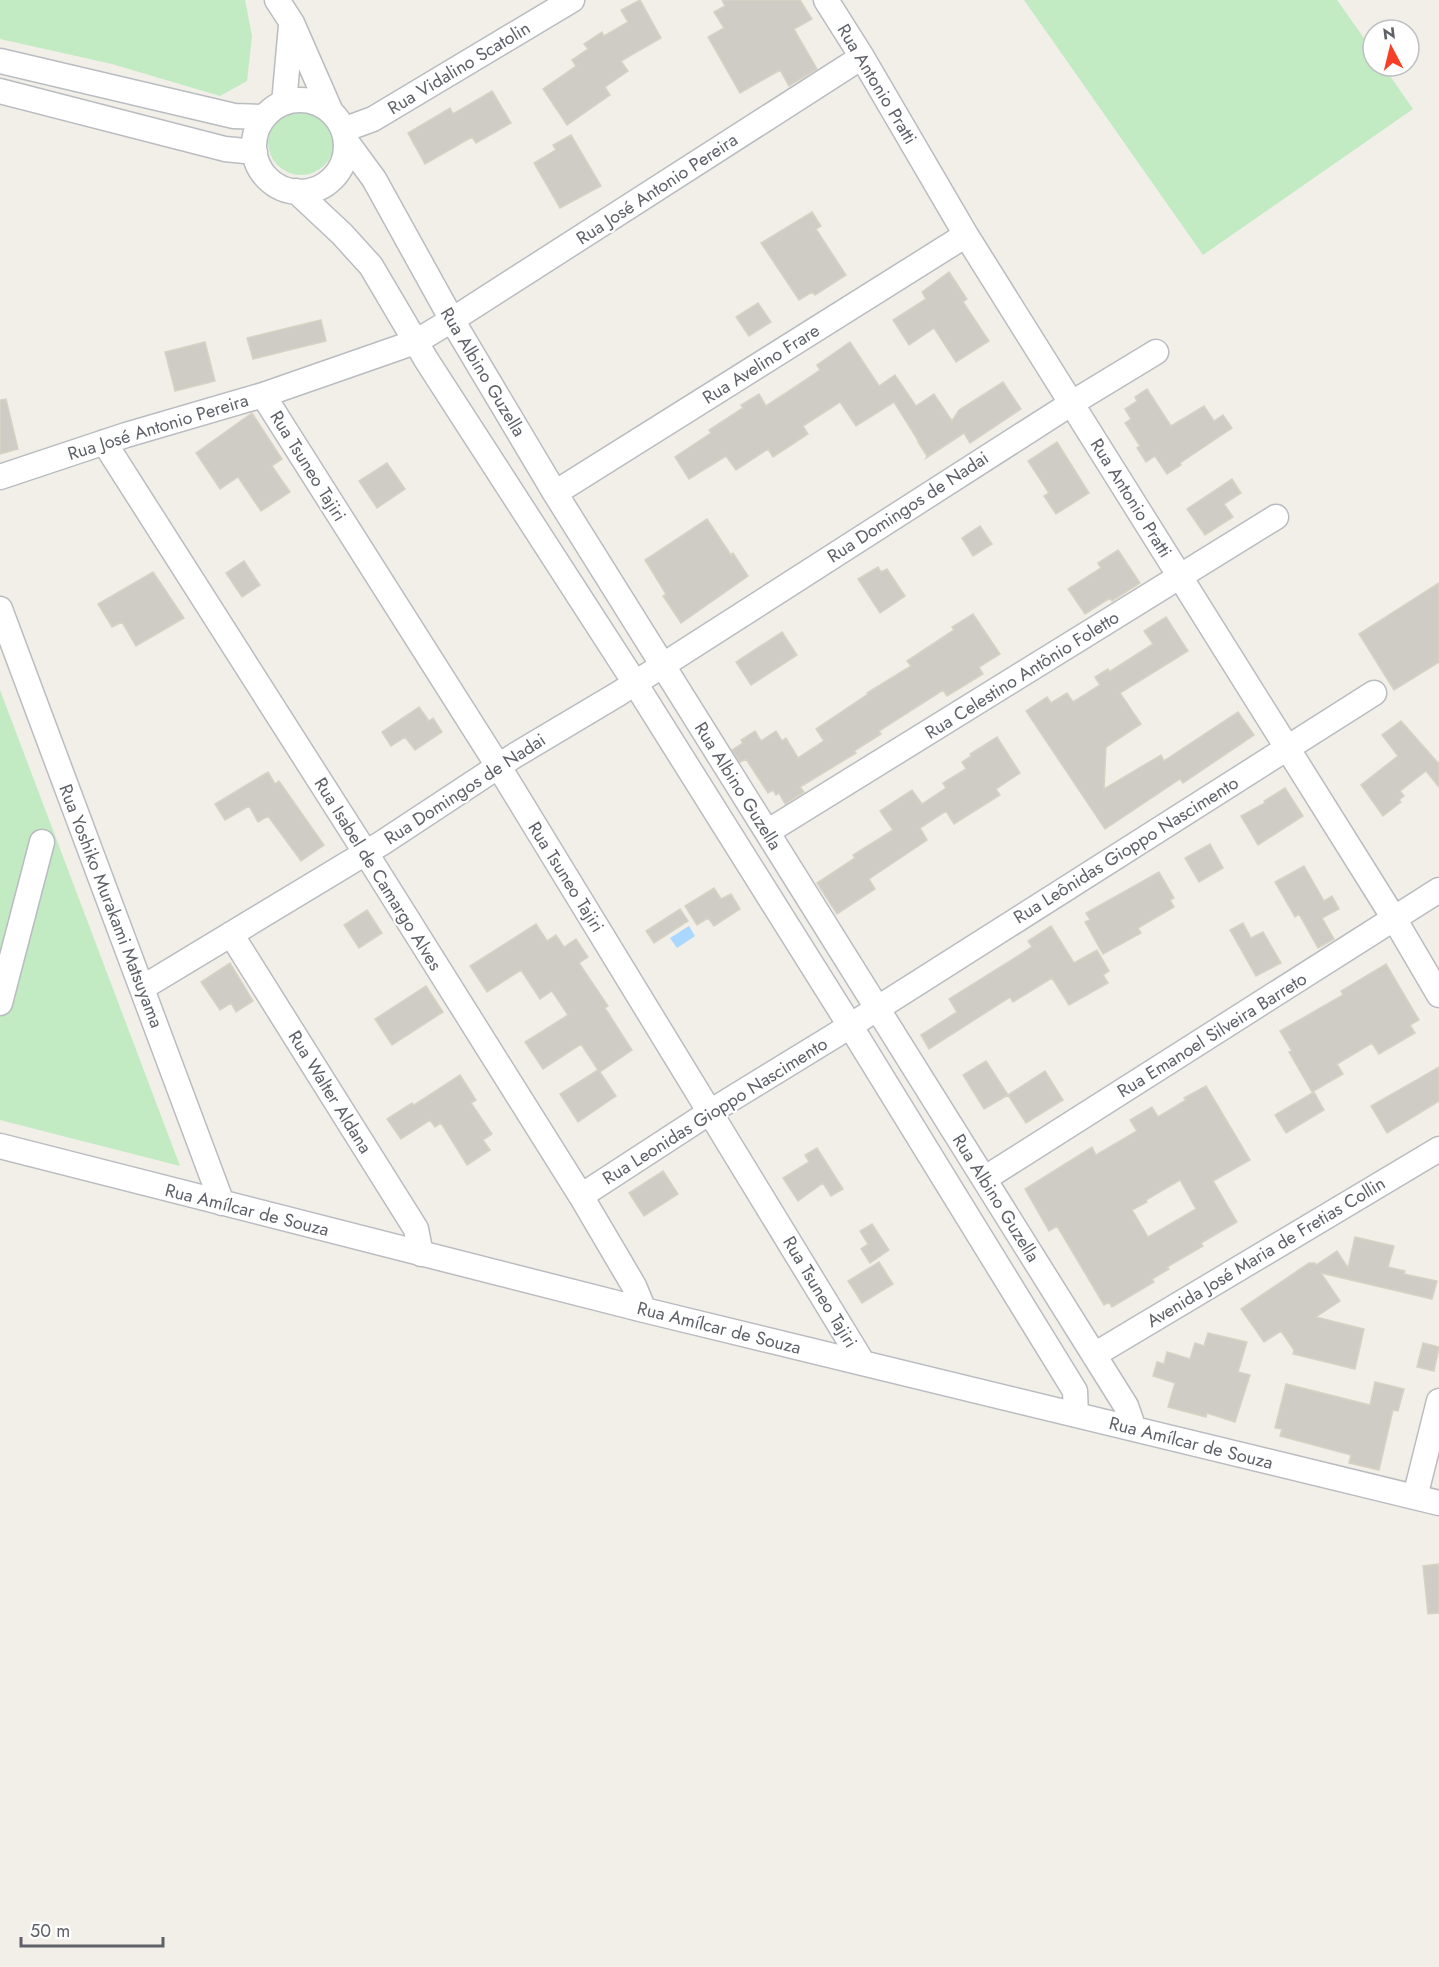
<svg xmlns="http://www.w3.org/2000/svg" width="1439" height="1967" font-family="Jost,sans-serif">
<rect width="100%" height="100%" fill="#f1efe7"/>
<!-- green -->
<path fill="#c2eac3" d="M0,0H245L252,36L247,81L220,96L112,64L0,39Z
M1024,0H1337L1373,51V66H1383L1413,109L1203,255Z
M268 142a33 33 0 1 1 66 0a33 33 0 1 1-66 0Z
M0,690L180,1166L0,1120Z"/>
<!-- water -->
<path fill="#a9d7ff" d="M689,926L695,936L677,948L670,938Z"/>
<!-- building -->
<path fill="#ceccc5" stroke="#d7d2c4" stroke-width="1.5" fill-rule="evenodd" d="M640,0L661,38L621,61L628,71L605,87L610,95L567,125L543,89L576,66L572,60L588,49L584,44L602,32L604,36L628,22L621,10Z
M722,0H800L812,19L794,29L817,69L789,86L780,70L740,93L708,37L724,28L714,12L725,6Z
M492,91L511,123L476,143L472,137L425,164L408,133L450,108L453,114Z
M571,135L601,186L560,208L534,163L556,150L553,145Z
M812,212L821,226L816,229L846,275L815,295L812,292L799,300L761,243Z
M949,272L967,299L963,302L989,341L956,362L934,328L909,345L893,320L926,299L922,292Z
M758,303L771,322L749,336L736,317Z
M321,320L326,341L253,359L247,338Z
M205,342L215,381L175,391L165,352Z
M850,342L879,386L895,375L916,406L934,394L952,421L959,410L1003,382L1021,409L970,443L964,433L926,458L927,456L918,442H919L894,402L856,426L840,402L803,426L808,434L773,457L768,449L736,470L726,456L689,479L675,457L711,433L709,430L743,408L741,405L759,394L766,406L798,385L820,370L817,365Z
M1147,389L1171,426L1204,406L1214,421L1223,415L1232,428L1180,463L1181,465L1167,474L1155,456L1146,462L1137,448L1140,446L1125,423L1131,419L1125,409L1137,401L1135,397Z
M6,399L18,449L0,454V400Z
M252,413L282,459L272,466L290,492L261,511L238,477L220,489L196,453Z
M1057,442L1089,493L1056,514L1044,496L1049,493L1028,461Z
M387,463L405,489L377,508L359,481Z
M1232,479L1241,493L1224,504L1233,517L1205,535L1187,509Z
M707,519L731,555L733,553L748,576L681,623L663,596L666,594L645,560Z
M980,526L992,544L973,556L962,538Z
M1118,550L1140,583L1112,601L1110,598L1085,614L1068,589L1101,568L1098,563Z
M244,561L260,585L242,597L226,573Z
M878,567L881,572L887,569L905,596L880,613L858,579Z
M153,572L184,618L136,646L122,622L112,627L98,604Z
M1439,583V662L1394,690L1359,634Z
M973,614L1000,654L979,667L983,674L947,696L943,690L879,731L881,734L854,751L856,753L800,787L804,792L785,804L779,793L776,795L773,790L768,793L746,759L740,762L732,750L743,743L741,740L755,731L761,741L776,731L782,741L786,738L798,758L824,741L816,729L868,694L867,693L911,666L907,661L954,630L952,627Z
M1166,617L1188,651L1120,693L1141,724L1106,747L1104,789L1161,755L1164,761L1238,712L1254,735L1183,783L1180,779L1105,829L1026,711L1047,697L1051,703L1067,693L1073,702L1100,685L1095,677L1108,669L1109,672L1153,644L1144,631Z
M782,632L797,655L751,685L736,662Z
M419,707L429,721L433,718L442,732L415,750L405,737L391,746L382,732Z
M1401,721L1439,764V787L1426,771L1400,791L1404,796L1399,800L1401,802L1383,816L1361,785L1398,756L1382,735Z
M997,737L1020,773L996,789L1000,795L954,824L946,811L920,828L927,840L869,879L875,889L837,914L817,883L855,858L853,855L893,830L880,811L912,790L922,804L946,788L943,783L966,769L962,762L971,756L970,754Z
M268,772L275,784L279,781L324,845L301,861L268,816L258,822L249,806L225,820L215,804Z
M1285,788L1303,816L1258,845L1241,816L1265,803L1264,801Z
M1210,844L1223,868L1199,882L1185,858Z
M1304,866L1324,901L1332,896L1339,909L1322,918L1334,939L1318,948L1299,914L1295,917L1275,882Z
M1159,872L1174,898L1170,900L1174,907L1138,928L1141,933L1103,954L1085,922L1090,920L1086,913Z
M714,888L721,899L731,894L740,909L714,926L708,918L697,925L685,906Z
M680,909L688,921L654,943L646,931Z
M367,910L382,933L359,948L344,925Z
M1243,923L1251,938L1263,932L1281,963L1256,976L1230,930Z
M536,924L547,941L556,935L564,947L576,939L588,957L579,963L608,1006L605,1008L632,1050L600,1072L616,1096L578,1122L560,1094L598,1070L581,1044L543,1069L525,1042L568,1015L552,991L540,999L521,970L487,992L470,966Z
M1051,926L1074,963L1097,950L1109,971L1103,975L1108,983L1069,1005L1052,978L1013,1002L1010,997L929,1049L921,1035L957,1012L949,999L1032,947L1028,941Z
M230,963L253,1001L236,1012L231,1003L220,1010L201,982Z
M1386,964L1419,1020L1410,1025L1415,1033L1379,1054L1372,1043L1337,1064L1343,1074L1312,1092L1289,1052L1292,1051L1280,1031L1343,995L1341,991Z
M426,986L443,1012L392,1045L375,1019Z
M986,1061L1008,1095L984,1109L963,1075Z
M1439,1067V1101L1387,1133L1371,1106Z
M1045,1071L1063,1100L1026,1123L1008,1095Z
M460,1075L476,1100L471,1103L492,1134L483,1140L490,1150L467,1165L441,1123L435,1127L430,1120L401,1139L387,1119L412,1103L414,1105Z
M1206,1086L1250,1160L1213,1181L1237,1222L1201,1243L1203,1246L1167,1267L1169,1269L1152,1279L1154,1282L1112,1307L1109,1302L1104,1305L1057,1226L1049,1231L1025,1189L1092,1147L1096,1155L1137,1131L1130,1120L1152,1107L1158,1117L1186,1100L1184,1098ZM1180,1180L1196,1209L1148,1237L1132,1210L1147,1202L1146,1200Z
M1314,1092L1324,1110L1286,1133L1275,1115Z
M817,1148L843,1189L831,1196L823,1183L798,1201L783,1178L809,1162L805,1155Z
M663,1171L678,1194L644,1216L629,1193Z
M872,1224L889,1250L870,1263L861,1249L868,1244L860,1231Z
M1355,1237L1394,1246L1388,1267L1405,1271L1404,1274L1437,1281L1432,1299L1321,1273L1340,1301L1316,1317L1364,1329L1355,1369L1293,1354L1294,1350L1281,1331L1264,1342L1241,1309L1309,1263H1315L1316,1265L1337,1251L1348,1268Z
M879,1262L893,1284L862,1303L848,1281Z
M1208,1333L1247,1342L1238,1372L1250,1375L1235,1422L1207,1413L1206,1417L1168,1407L1175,1383L1153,1376L1157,1362L1164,1364L1167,1352L1190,1359L1195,1343L1204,1346Z
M1423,1343L1439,1347L1434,1371L1417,1367Z
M1375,1382L1404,1389L1398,1411L1393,1410L1379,1470L1349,1463L1351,1455L1280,1436L1282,1429L1275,1428L1286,1384L1370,1405Z
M1439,1564V1613L1428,1614L1423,1566Z"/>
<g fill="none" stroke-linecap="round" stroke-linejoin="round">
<!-- minor casing -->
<g stroke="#b9bcc1" stroke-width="27">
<path id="minor" d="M277,0L292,23L331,112
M826,0L862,57L966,235L1395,920L1439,995
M0,61L234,116L264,117
M0,91L225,149L255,152
M254 146a46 46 0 1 1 92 0a46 46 0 1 1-92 0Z
M284,103L291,26
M343,130L373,119L572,0
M346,141L374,179L452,320L555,493L1126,1406L1134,1429
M296,191L342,234L371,266L427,361L635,683L859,1040L1075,1391L1076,1415
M263,395L507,780L863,1363
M104,442L374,866L581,1196L634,1286L644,1310
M0,477L126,435L263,395L398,348L417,341L452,320L862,57
M555,493L966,235
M0,609L222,1203
M767,832L1276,517
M231,934L416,1229L421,1254
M142,988L382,843L514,756L618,694L1072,403L1156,352
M0,1003L42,842
M0,1146L644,1310L1439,1503
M984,1179L1439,890
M581,1196L710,1112L834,1036L1374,693
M1094,1355L1439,1149
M1415,1497L1439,1401"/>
</g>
<!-- minor -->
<use href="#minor" stroke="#fff" stroke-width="24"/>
</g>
<g text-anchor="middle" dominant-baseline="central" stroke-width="4.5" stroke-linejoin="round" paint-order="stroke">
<!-- street labels -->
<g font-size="18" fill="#5e6268" stroke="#fff">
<text transform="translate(459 68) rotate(-31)">Rua Vidalino Scatolin</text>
<text transform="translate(877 84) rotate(59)">Rua Antonio Pratti</text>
<text transform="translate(657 189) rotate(-33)">Rua José Antonio Pereira</text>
<text transform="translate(761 364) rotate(-32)">Rua Avelino Frare</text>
<text transform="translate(483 372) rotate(59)">Rua Albino Guzella</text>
<text transform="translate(158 427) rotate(-17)">Rua José Antonio Pereira</text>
<text transform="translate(308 466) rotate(58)">Rua Tsuneo Tajiri</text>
<text transform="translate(1131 498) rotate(58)">Rua Antonio Pratti</text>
<text transform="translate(908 507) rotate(-33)">Rua Domingos de Nadai</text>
<text transform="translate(1022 675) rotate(-32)">Rua Celestino Antônio Foletto</text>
<text transform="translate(738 786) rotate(58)">Rua Albino Guzella</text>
<text transform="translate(465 789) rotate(-33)">Rua Domingos de Nadai</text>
<text transform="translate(1126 850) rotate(-32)">Rua Leônidas Gioppo Nascimento</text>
<text transform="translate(378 874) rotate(58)">Rua Isabel de Camargo Alves</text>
<text transform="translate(566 877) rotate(58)">Rua Tsuneo Tajiri</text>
<text transform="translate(111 906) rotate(69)">Rua Yoshiko Murakami Matsuyama</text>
<text transform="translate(1212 1035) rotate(-32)">Rua Emanoel Silveira Barreto</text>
<text transform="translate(330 1092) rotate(58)">Rua Walter Aldana</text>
<text transform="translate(715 1111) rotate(-32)">Rua Leonidas Gioppo Nascimento</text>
<text transform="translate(996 1198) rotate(58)">Rua Albino Guzella</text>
<text transform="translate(247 1210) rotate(14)">Rua Amílcar de Souza</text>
<text transform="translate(1266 1252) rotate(-31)">Avenida José Maria de Fretias Collin</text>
<text transform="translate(820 1292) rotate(59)">Rua Tsuneo Tajiri</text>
<text transform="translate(719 1328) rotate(14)">Rua Amílcar de Souza</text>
<text transform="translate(1191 1443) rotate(14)">Rua Amílcar de Souza</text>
</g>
</g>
<!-- north arrow -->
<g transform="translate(1391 48) rotate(353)"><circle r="28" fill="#ffffff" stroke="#bfc0c3" stroke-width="1.5"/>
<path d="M0-4.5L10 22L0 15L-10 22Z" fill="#f73e27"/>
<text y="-9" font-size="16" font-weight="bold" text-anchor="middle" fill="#5e6268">N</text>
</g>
<!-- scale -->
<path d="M21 1937v9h142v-9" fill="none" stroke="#5e6268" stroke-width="3"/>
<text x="30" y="1937" font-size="18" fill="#5e6268" stroke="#ffffff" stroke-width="4.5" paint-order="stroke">50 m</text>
</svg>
